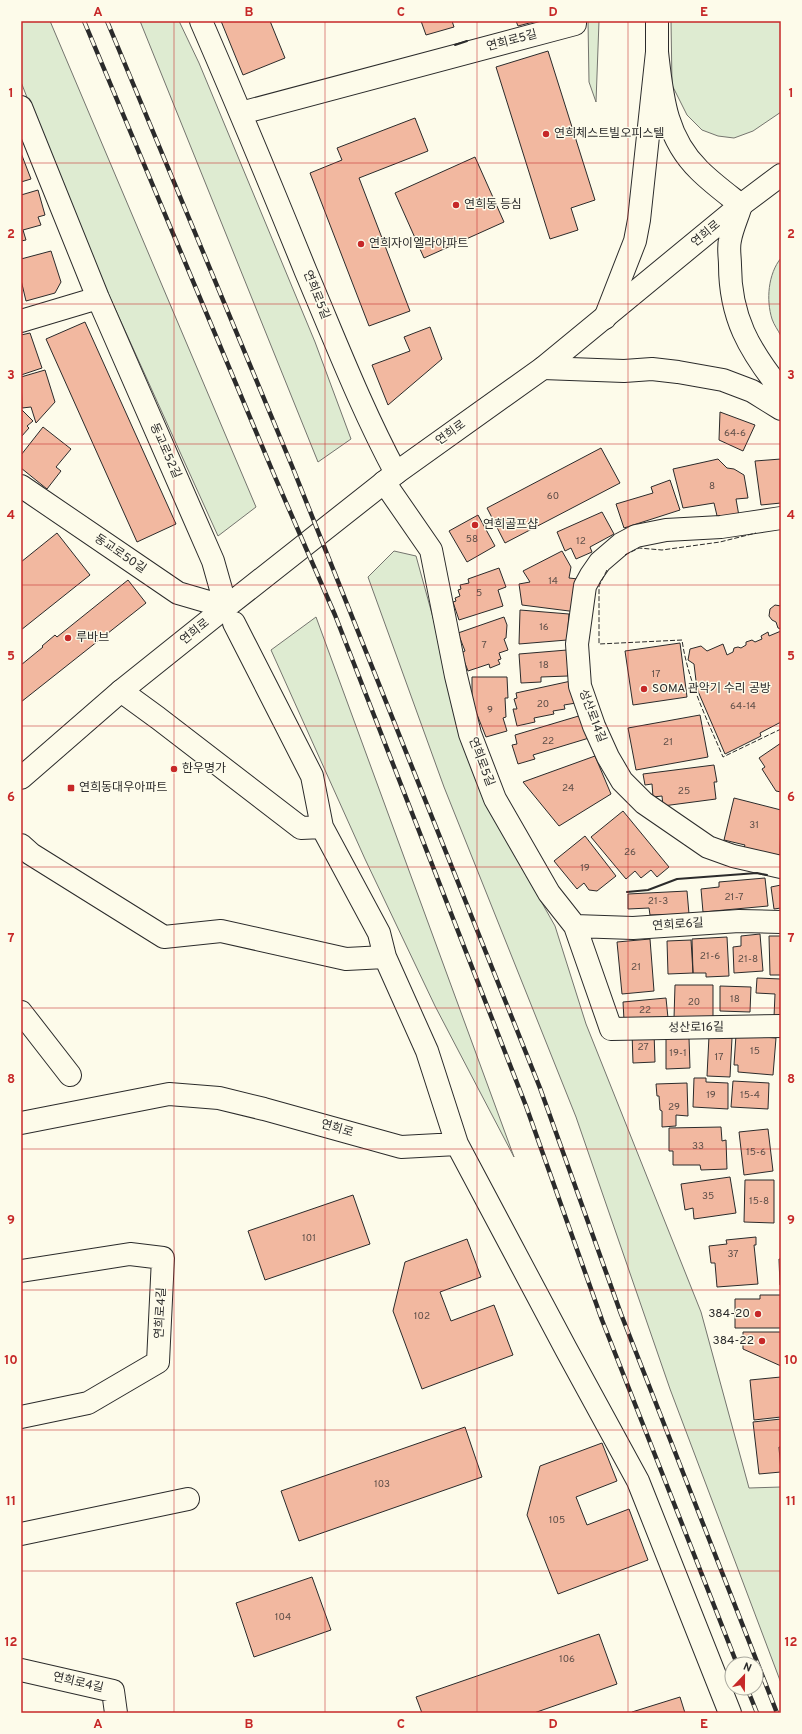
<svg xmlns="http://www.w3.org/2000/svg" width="802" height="1734" font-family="Overpass,'Noto Sans KR',sans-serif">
<rect width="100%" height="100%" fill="#fdfbea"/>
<!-- green -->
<path fill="#deebd1" stroke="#74746e" d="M21,21H50L256,507L218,536L75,220L21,82Z
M140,21H179L199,63L315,342L351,439L318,462Z
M588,21H599L596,102L589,82Z
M671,21H781V112L753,131L734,138L718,136L702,130L687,115L672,85Z
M781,258V336C778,330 774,325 772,319C766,300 768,274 781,258Z
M394,551L416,556L437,632L498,825L555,926L586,1024L701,1312L749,1488L781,1487V1683L670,1389L576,1117L444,787L368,577Z
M316,617L514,1157L435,1006L365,859L271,650Z"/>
<!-- building -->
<path fill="#f2b8a0" stroke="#2b2b2b" d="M221,21H270L285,58L243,75Z
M421,21H452L454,27L426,35Z
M516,21H537L518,26Z
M548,51L595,200L571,208L578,230L550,239L496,67Z
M415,118L428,151L359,178L410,311L369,326L310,173L342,160L337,148Z
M21,153L31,179L21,182Z
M475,157L504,222L424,258L395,193Z
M38,190L45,215L38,217L41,225L23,230L26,240L21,241V195Z
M51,251L61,282L55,293L26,301L21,280V259Z
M85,322L176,524L137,542L46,339Z
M430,327L442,359L388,405L372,365L410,351L404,337Z
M30,333L42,368L21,375V335Z
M45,370L55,402L36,423L31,407L22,408L21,377Z
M21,409L33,421L27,426L29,428L21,437Z
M720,412L755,425L743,451L719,440Z
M43,427L71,449L56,467L61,471L47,489L21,468V455Z
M601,448L620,483L505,543L487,508Z
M718,459L727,468L734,469L744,475L748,498L736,499L739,516L718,520L714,503L683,508L673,469Z
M781,459V503L761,505L755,461Z
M670,480L680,510L624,528L616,504L653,493L651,487Z
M602,512L614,534L590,547L592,552L576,559L571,548L565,551L557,532Z
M478,515L495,546L467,562L449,531Z
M57,533L90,575L21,630V562Z
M562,551L571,567L569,578L578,579L577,612L522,605L519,584L530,582L523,571Z
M499,568L506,587L498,590L503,606L459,620L453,602L456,601L455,598L460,596L458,590L461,589L460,585L469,583L468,579Z
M128,580L146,603L21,702V665L43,647L42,646L55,635L57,637Z
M775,605L781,606V629L778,628L776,622L772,620L769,616L770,609Z
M520,610L569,614L567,640L519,644Z
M504,617L507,625L506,638L504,639L508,650L499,653L501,659L498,660L500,664L490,668L489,664L468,671L461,653L465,651L458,633Z
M781,631V722L760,733L761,736L725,754L697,689L694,664L688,660L690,649L701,646L707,651L723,644L727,655L733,652L734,648L738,647L741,648L746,645V642L752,640L755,642L762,639L761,636L768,632L769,636Z
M680,643L687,697L633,705L625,651Z
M567,650L568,676L541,677V682L521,683L519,654Z
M472,677H507L508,698H505L506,717L503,718L507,731L486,737L472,702Z
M571,681L576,703L564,705L565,709L553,711L554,714L534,718L535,722L517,726L513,709H517L514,699L517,698L516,693Z
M582,715L589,738L533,755L535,759L518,764L512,745L517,744L515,735Z
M700,715L708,757L636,770L628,728Z
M781,743V792L776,791L762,769L765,767L759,758Z
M595,756L611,794L559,826L523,782Z
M714,765L717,782H714L716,799L663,806L662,796L653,797L652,784L645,785L643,774Z
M734,798L781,810L780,859L743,850L745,845L724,840Z
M623,811L669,867L657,877L651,870L641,878L635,871L626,879L591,837Z
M585,836L616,876L597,891L589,890L584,883L577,889L554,861Z
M765,878L768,906L703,912L701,889L719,887V882Z
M781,885V908L774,909L771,887Z
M687,891L689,914L650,915L649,908L628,909V894Z
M760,934L763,971L734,973L733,947L741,946V936Z
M769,936H781V975H770Z
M727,937L729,976L706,977V973H693L692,939Z
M650,939L654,991L622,994L617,942Z
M691,940L693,973L668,974L667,941Z
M757,978L781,979V1017H774L775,994L756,993Z
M675,985H713V1019L674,1018Z
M720,986L751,987L750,1012L720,1011Z
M666,998L668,1018L624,1020L623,1002Z
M632,1032H654L655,1062L633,1063Z
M736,1035L776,1038L773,1075L738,1072V1065H734Z
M709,1036L732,1038L730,1077L707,1076Z
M666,1038H689L690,1068L666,1069Z
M694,1078H706V1082L728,1083V1109L693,1107Z
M733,1081L769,1083L768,1109L731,1107Z
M687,1083L688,1116L676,1115V1126L662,1127V1111L660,1110L659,1096H657L656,1084Z
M721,1127L722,1141L726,1140L727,1169L701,1170L700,1165H673V1151H669V1128Z
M768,1129L773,1171L744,1175L739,1132Z
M730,1177L736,1213L694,1219L693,1208L685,1210L681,1184Z
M745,1180H774V1223L744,1222Z
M353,1195L370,1244L265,1280L248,1231Z
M756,1237V1245H754L758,1284L717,1287L715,1263H711L709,1246L727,1244L726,1240Z
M467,1239L481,1277L440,1292L451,1321L494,1305L513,1355L422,1389L393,1311L405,1262Z
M779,1259H781V1285H780Z
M760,1295H781V1328H735V1299H760Z
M743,1332H781V1366L743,1349Z
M781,1377V1417L754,1420L750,1380Z
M781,1419V1447H779L781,1472L759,1474L753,1422Z
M465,1427L482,1477L299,1541L281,1491Z
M602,1443L617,1481L576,1497L587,1525L629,1509L648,1560L558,1594L527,1515L540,1466Z
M312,1577L331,1630L254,1657L236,1603Z
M599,1634L617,1684L534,1713H422L416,1697Z
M680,1697L685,1713H632V1712Z"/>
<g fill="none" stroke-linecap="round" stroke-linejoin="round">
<!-- minor casing -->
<g stroke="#2b2b2b" stroke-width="24">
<path id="minor" d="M201,21C237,104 272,188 306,272C335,340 361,408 396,473
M21,107L98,298L213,561L226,607
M241,113L575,24V21
M21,321L98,298
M384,482L431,550L456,676L470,734L495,799L549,893L575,926L611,1029L781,1026
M21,486L178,593L226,607
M781,518L721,527L666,530L636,536L621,544L600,562L591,575L585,586L577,644L580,686L594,726L608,757L622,781L644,803L708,847L733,856L781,867
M234,623L312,776L322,827L379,933L385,957L427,1051L457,1144L566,1349L638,1481L730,1713
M121,691L158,718L301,828L322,827
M21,845L31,854L164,937L221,931L346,959L385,957
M575,926L633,928L739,921L781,922
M21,1012L70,1075
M21,1123L169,1094L219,1098L264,1109L401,1147L457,1144
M21,1271L130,1254L163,1258L158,1362L88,1403L21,1417
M21,1534L188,1499
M21,1670L113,1691L116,1713"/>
</g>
<!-- secondary casing -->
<g stroke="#2b2b2b" stroke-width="24">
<path id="secondary" d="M21,778L121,691L226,607L396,473L543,368L741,205L781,175"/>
</g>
<!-- primary casing -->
<g stroke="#2b2b2b" stroke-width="24">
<path id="primary" d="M657,52C662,95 665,137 699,170C712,183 727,194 741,205C738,216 732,228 730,240C728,248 730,257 730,265C730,317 749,350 781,390
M605,318L635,241L639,220L657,52V21
M543,368L624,371L652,369L678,372L723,380L752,391L781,409"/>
</g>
<!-- minor -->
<use href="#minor" stroke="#fdfbea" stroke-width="22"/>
<!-- secondary -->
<use href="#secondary" stroke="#fdfbea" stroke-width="22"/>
<!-- primary -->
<use href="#primary" stroke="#fdfbea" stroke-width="22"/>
<!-- rail casing -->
<g stroke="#2b2b2b" stroke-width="4.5">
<path id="rail" d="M84,21L275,477L335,615L526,1106L602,1320L737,1664
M107,21L292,466L540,1088L621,1314L777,1713
M747,1688L757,1713"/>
</g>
<!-- rail -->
<use href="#rail" stroke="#fdfbea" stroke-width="3" stroke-dasharray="9" stroke-linecap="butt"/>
<!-- fence -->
<path stroke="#2b2b2b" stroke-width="1" stroke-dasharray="5 2" stroke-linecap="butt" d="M625,555L639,548L662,550L720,542L756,533
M607,570L599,586V644L682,640C688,682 707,719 723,757L781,729"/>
<!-- wall -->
<path stroke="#2b2b2b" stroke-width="2" d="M455,45L467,41
M627,892L648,890L677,879L757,873L767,875"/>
</g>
<!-- grid -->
<path fill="none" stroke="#c62828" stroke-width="1" stroke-opacity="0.55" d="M174,21V1713M325,21V1713M477,21V1713M628,21V1713M21,163H781M21,304H781M21,444H781M21,585H781M21,726H781M21,867H781M21,1008H781M21,1149H781M21,1290H781M21,1430H781M21,1571H781"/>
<!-- markers -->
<g fill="#c62828" stroke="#fdfbea" stroke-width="1.5">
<circle cx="546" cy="134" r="4"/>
<circle cx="456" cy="205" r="4"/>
<circle cx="361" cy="244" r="4"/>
<circle cx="475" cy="525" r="4"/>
<circle cx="68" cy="638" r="4"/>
<circle cx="644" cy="689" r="4"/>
<circle cx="174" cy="769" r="4"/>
<rect x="67" y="784" width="8" height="8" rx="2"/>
<circle cx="758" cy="1314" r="4"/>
<circle cx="762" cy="1341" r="4"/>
</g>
<g text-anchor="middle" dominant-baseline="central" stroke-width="3" stroke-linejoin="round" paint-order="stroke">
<!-- number labels -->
<g font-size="10" fill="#5d4e48">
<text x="735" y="433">64-6</text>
<text x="712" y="486">8</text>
<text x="553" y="496">60</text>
<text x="472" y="539">58</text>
<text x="581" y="541">12</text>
<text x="553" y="581">14</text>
<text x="479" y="593">5</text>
<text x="544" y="627">16</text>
<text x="484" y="645">7</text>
<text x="544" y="665">18</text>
<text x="656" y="674">17</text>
<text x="543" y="704">20</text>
<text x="743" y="706">64-14</text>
<text x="490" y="710">9</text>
<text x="548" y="741">22</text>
<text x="668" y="742">21</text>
<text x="568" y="788">24</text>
<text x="684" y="791">25</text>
<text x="754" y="825">31</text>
<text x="630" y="852">26</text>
<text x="585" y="868">19</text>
<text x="734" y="897">21-7</text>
<text x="658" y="901">21-3</text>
<text x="710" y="956">21-6</text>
<text x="748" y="959">21-8</text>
<text x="636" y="967">21</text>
<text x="735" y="999">18</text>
<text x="694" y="1002">20</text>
<text x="645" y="1010">22</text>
<text x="643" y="1047">27</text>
<text x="755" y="1051">15</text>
<text x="678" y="1053">19-1</text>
<text x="719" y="1057">17</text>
<text x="711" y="1095">19</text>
<text x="750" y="1095">15-4</text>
<text x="674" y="1107">29</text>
<text x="698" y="1146">33</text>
<text x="756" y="1152">15-6</text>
<text x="708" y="1196">35</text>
<text x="759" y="1201">15-8</text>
<text x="309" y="1238">101</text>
<text x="733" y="1254">37</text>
<text x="422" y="1316">102</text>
<text x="382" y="1484">103</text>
<text x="557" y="1520">105</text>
<text x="283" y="1617">104</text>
<text x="567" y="1659">106</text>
</g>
<!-- street labels -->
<g font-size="12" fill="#2b2b2b" stroke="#fdfbea">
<text transform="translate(512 41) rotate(-15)">연희로5길</text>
<text transform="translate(706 234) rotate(-40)">연희로</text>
<text transform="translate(316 295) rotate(68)">연희로5길</text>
<text transform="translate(451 433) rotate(-36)">연희로</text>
<text transform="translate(165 451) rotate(66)">동교로52길</text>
<text transform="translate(120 554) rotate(34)">동교로50길</text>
<text transform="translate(195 632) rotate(-39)">연희로</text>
<text transform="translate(592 716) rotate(69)">성산로14길</text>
<text transform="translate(481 762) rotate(69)">연희로5길</text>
<text transform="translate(678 925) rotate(-4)">연희로6길</text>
<text transform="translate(696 1028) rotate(-1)">성산로16길</text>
<text transform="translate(337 1129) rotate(16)">연희로</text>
<text transform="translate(161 1313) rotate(-87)">연희로4길</text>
<text transform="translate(78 1683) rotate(13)">연희로4길</text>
</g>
<!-- poi labels -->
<g font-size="12" fill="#2b2b2b" stroke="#fdfbea" text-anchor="start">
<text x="554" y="134">연희체스트빌오피스텔</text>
<text x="464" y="205">연희동 등심</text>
<text x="369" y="244">연희자이엘라아파트</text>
<text x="483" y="525">연희골프샵</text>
<text x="76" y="638">루바브</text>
<text x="652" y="689">SOMA 관악기 수리 공방</text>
<text x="182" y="769">한우명가</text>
<text x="79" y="788">연희동대우아파트</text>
<text x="750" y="1314" text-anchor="end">384-20</text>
<text x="754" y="1341" text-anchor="end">384-22</text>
</g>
</g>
<!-- border -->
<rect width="802" height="1734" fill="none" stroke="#fdfbea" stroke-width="44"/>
<!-- north arrow -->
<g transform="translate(744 1676) rotate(22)"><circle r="19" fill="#fdfbea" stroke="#a9a89e"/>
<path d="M0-3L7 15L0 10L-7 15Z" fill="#c62828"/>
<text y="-6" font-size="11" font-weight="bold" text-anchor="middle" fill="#2b2b2b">N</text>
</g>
<rect x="22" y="22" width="758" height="1690" fill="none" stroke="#c62828" stroke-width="1.5"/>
<g font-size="13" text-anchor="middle" font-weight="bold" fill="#c62828">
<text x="98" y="16">A</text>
<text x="249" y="16">B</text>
<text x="401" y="16">C</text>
<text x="553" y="16">D</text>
<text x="704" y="16">E</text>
<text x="11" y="97">1</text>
<text x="791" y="97">1</text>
<text x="11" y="238">2</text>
<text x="791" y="238">2</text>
<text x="11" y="379">3</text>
<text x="791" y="379">3</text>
<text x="11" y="519">4</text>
<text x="791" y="519">4</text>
<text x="11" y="660">5</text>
<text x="791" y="660">5</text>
<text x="11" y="801">6</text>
<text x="791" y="801">6</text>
<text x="11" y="942">7</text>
<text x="791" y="942">7</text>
<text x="11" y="1083">8</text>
<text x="791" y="1083">8</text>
<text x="11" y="1224">9</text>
<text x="791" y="1224">9</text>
<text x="11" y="1364">10</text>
<text x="791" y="1364">10</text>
<text x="11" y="1505">11</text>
<text x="791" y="1505">11</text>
<text x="11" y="1646">12</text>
<text x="791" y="1646">12</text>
<text x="98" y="1728">A</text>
<text x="249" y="1728">B</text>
<text x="401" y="1728">C</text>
<text x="553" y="1728">D</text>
<text x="704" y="1728">E</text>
</g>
</svg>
